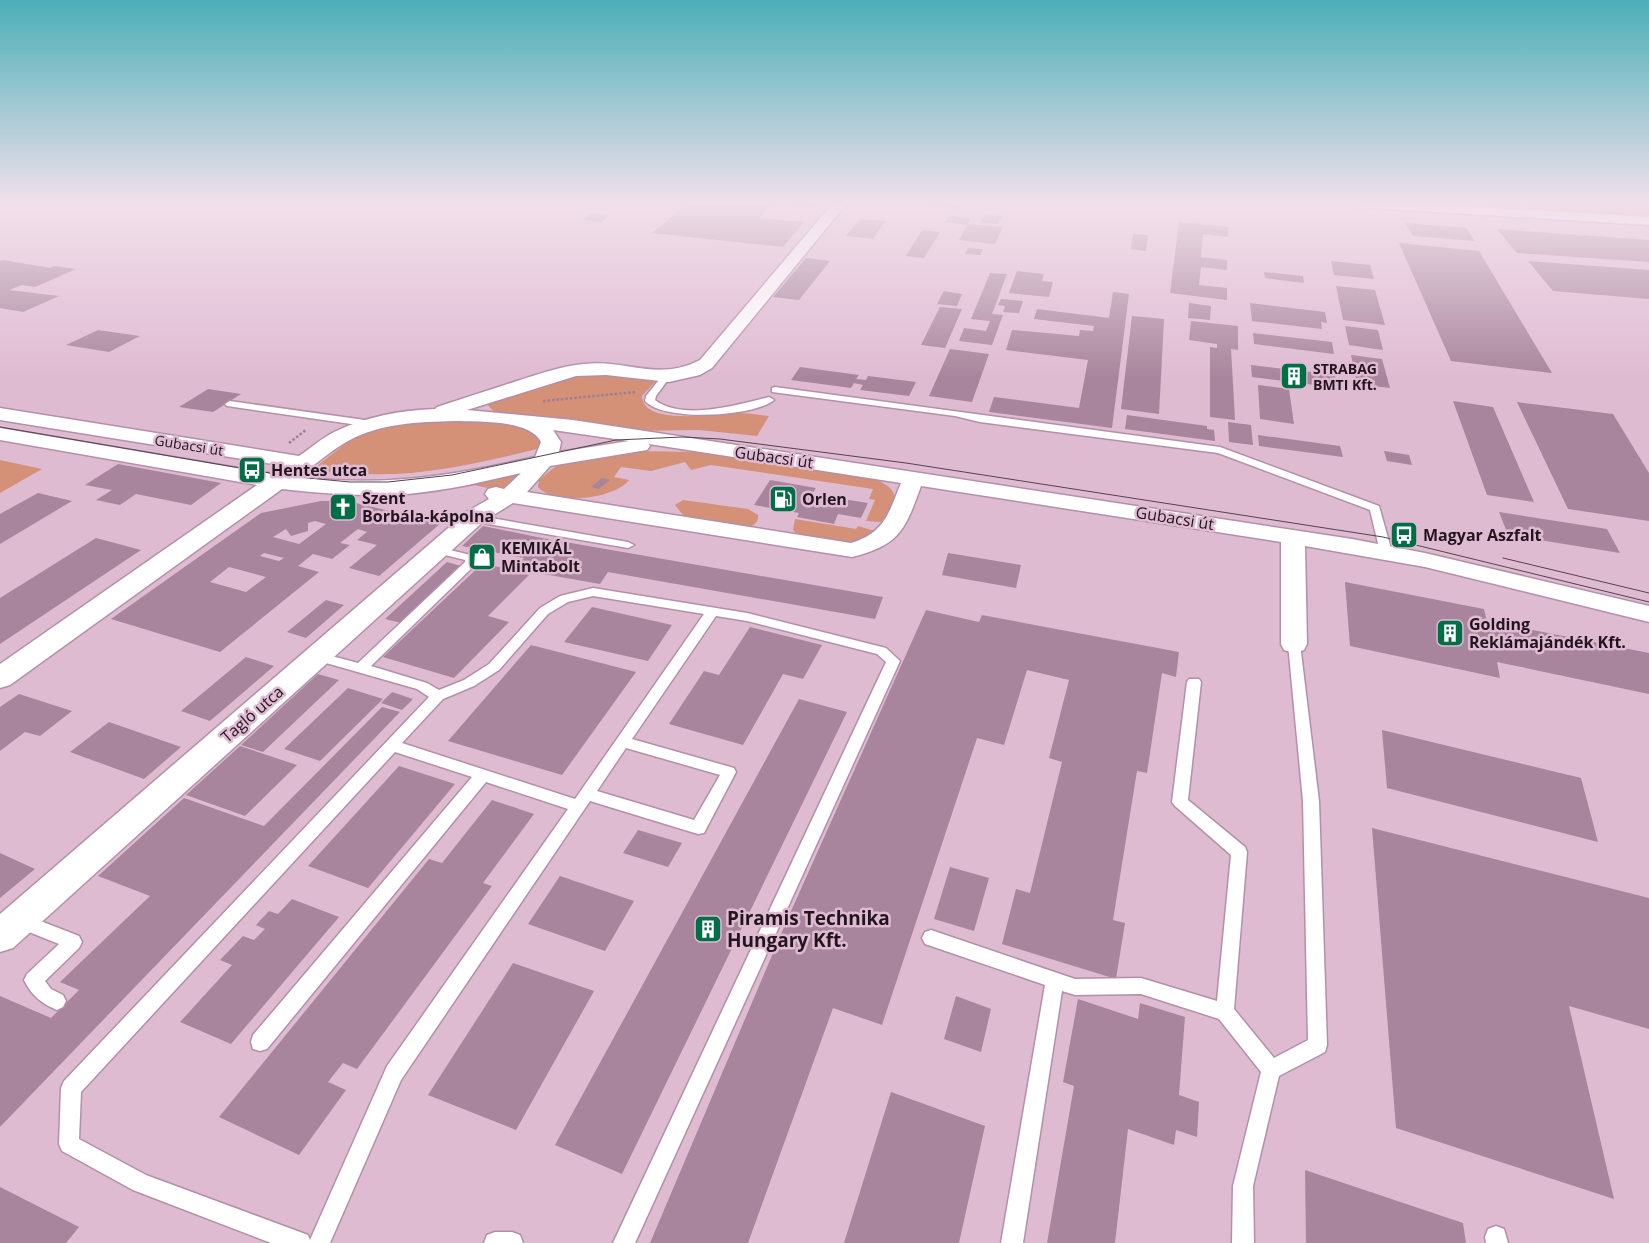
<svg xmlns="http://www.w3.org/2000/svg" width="1649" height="1243" font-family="'Open Sans',sans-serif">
<rect width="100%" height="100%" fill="#dfbbd2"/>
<!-- green -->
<path fill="#d59078" d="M1439,203H1649V216Z
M606,373L655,382L642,396C643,427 718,413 738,413C748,413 759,415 769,416L757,436L699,430L629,431L501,415L494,412L488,405L491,401L577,375Z
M418,422C449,422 493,419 523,428C531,431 535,436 541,442V446L537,449C475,464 412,479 348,473C338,473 327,473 318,469V465L353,438L369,431Z
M633,451L696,452L875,479C901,491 897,498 885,521L880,522L866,521L875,500L869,499L873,489L711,465L691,470L685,462L651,471L621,467L614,477L629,480C615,499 554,506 538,487L539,480L561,462Z
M0,460L42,469L0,493Z
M522,473L503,491L468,484Z
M683,500L748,509L758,515C759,522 754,526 748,527L689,518L683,515L675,505Z
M795,519L856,529L858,526L875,531C862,552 816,537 796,533L793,530Z"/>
<!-- building -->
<path fill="#a8859c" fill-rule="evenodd" d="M688,203H821L816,208L772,204L759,218L804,222L783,247L652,233Z
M905,203H963L960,209Z
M591,213L610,215L601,222L582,220Z
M985,215L1002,216L998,224L981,223Z
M949,216L970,218L967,225L946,222Z
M860,219L886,221L873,239L846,236Z
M1179,222L1228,227V237L1203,234L1201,257L1227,260V270L1201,267L1199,285L1227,288V300L1170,293Z
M1405,223L1466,228L1475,241L1413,236Z
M968,224L1003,227L995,244L959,240Z
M1497,229L1649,240V262L1517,253Z
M922,230L940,232L924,258L906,256Z
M1133,234L1148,235L1146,251L1131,249Z
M1399,243L1479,251L1552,373L1451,361Z
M968,248L983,249L980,255L965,254Z
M806,258L830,261L799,300L773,297Z
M3,260L50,268L54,266L76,269L35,287L22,285L9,290L59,296L23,312L0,308V261Z
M1331,261L1370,265L1374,279L1334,275Z
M1528,261L1649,270V299L1553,291Z
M1017,271L1044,274L1042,281L1053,282L1049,297L1009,293Z
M1264,272L1303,276L1304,283L1265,278Z
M990,273L1007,274L992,314L1003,315L992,345L959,341L964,328L986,331L990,321L971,319Z
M1336,286L1375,290L1385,325L1343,320Z
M944,291L962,294L957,306L937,304Z
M1113,292L1129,294L1112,428L989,412L994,397L1079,408L1088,360L1006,350L1012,330L1079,336L1080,330L1093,331L1094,326L1034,319L1037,309L1109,318Z
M1001,299L1023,301L1019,313L1003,312L1005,306L998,305Z
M1189,303L1211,306L1210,320L1188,318Z
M1250,303L1325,312L1327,323L1321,322L1322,329L1252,321Z
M940,307L962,309L945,348L921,345Z
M1132,316L1164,319L1159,414L1121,409Z
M1191,321L1238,326V350L1231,349L1235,420L1210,417V347L1217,348V344L1189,340Z
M1345,326L1378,330L1383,350L1349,345Z
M98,330L140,336L109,352L66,345Z
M1253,333L1332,342L1334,354L1254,344Z
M950,349L989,354L972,402L929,396Z
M1351,355L1382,359L1390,388L1357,384Z
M1251,365L1335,375L1338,388L1252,377Z
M800,367L859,375L856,379L866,380L868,376L916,382L909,396L860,390L863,385L854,383L851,388L791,380Z
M1258,385L1289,389L1294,424L1260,419Z
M208,389L241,394L213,412L179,407Z
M1453,401L1493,407L1534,502L1487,495Z
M1517,402L1613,414L1649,473V521L1568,509Z
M1127,415L1207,426V429L1214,430L1215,441L1125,429Z
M1228,422L1251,425L1253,445L1229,442Z
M1258,435L1340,446L1343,457L1259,446Z
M1384,451L1409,455L1412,465L1387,461Z
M118,464L221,483L191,505L136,494L120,505L96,500L112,490L85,485Z
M602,478L610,480L599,489L591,487Z
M770,480L816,488L812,494L868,503L861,518L838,514L834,524L797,517L799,513L754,505Z
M38,493L72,501L0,544V514Z
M321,501H347L441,523L379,576L349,568L377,545L357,540L367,532L358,529L340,543L350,545L332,559L313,554L298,566L319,572L220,652L111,619L261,513ZM315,521L326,524L299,544L273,537L286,529L291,536L308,531V523ZM264,553L284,558L279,561L260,556ZM229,567L266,577L246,592L210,582Z
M1499,512L1607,529L1620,553L1508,535Z
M483,526L542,538L883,597L875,619L608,572L600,584L515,569L524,558L462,546Z
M96,538L141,550L0,644V598Z
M948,553L1021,565L1016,588L942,575Z
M447,562L461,566L401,623L385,619Z
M483,563L529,575L488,616L509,622L454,678L383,657Z
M1345,582L1484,609L1487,621L1649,653V694L1497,662L1500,678L1350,646Z
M326,600L344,605L306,638L287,632Z
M592,607L672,625L648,661L564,642Z
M926,610L979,622L982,615L1179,652L1176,677L1162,673L1147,773L1137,771L1113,920L1125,923L1116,979L1002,944L1016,889L1030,893L1062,762L1049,758L1069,680L1027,670L1004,745L977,738L882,1025L833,1008L748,1243H650L787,920Z
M750,627L822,645L803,679L783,674L743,745L669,724L704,671L719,675Z
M531,645L636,672L562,775L448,741Z
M246,657L274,666L210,721L181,711Z
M318,674L339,680L263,752L241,745Z
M348,688L383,699L320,761L284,749Z
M392,692L413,699L402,710L381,703Z
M19,694L72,711L40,736L25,732L0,751V707Z
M799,699L847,712L622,1174L555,1145Z
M382,707L400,712L0,1127V996L51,1018L79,990L60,982L150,896L98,876L184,798L264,826Z
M109,722L181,747L144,779L70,752Z
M1382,730L1581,778L1598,842L1387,788Z
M240,746L297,765L245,816L186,795Z
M399,766L455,784L368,888L308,866Z
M492,800L534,814L483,883L492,886L357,1069L343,1063L328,1082L346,1090L299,1155L219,1117L429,859L442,863Z
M1372,828L1649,898V1029L1569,1006L1614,1199L1396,1128Z
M638,830L682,843L668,867L623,853Z
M0,853L35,869L0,898Z
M950,867L989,878L974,931L934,919Z
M560,876L634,901L605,951L528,924Z
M292,899L339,917L231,1044L180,1022L232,965L220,960L243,936L254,940L265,929L256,925L269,911L278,914Z
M513,963L594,991L516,1130L428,1095Z
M956,996L991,1009L981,1052L944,1039Z
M1078,999L1138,1019L1140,1003L1185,1017L1179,1095L1199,1102L1197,1137L1176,1130L1174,1145L1128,1129L1115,1243H1047L1074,1086L1063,1082Z
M891,1092L985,1126L959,1243H844Z
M1305,1170L1463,1223L1466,1243H1306Z
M0,1187L79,1227L66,1243H0Z"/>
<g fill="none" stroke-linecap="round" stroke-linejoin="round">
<!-- service casing -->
<g stroke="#b390a7" stroke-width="3">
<path id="service" d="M666,374L670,377L656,396L655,400C682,421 738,405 769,397L774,400C754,417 664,422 645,401L646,396L663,375Z
M775,387L1220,447L1379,506L1392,552L1386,555L1380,552L1370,510L1218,453L980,422L955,416L772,392V388Z
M230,401L372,421L377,424L372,427L227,406L225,404Z
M476,513L491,518L628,542L634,545L628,548L488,524L472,518L471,516Z
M437,547L475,556L477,563L371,666L427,683L439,690L464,680L489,664L540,608L560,596L593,588L747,613L886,648L900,661L635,1243H613L886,662L877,654L747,621L716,616L632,739L734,768L736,772L704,833L698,834L590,801L401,1080L330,1243H271L133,1190L62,1151L59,1144L61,1088L64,1081L429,697L417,689L312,659L310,656L312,653L317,652L358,663L465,562V560L433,552L431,550L433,548ZM593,596L704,614L575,799L402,743L443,699L474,686L499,670L548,614L568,602ZM626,748L720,775L694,820L597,791ZM395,752L472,777L253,1035L251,1042L253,1049L260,1051L267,1049L486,782L568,809L387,1066L310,1240L308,1235L300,1232L146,1175L79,1139L81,1092Z
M1294,640L1300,644L1319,801L1327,1045L1325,1052L1279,1076L1253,1186L1254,1243H1232L1233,1186L1261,1072L1219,1019L1141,994L1075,995L1062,991L1023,1243H1001L1045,985L925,944L922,938L925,932L931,930L1075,979L1141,978L1217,1001L1231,855L1175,806L1172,802L1187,682L1189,679H1199L1201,682L1188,800L1245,847L1247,852L1234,1009L1274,1058L1308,1040L1303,801L1288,644Z
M20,913L79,936L82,942L79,948L45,981L51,989L63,995L66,1001L63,1007L57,1010C42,1004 31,995 24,980L27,974L59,944L14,926L12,921L14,916Z
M1496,1226L1504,1229L1508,1243H1486L1485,1237L1488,1229Z
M495,1232H512L520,1235L523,1243H484L487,1235Z"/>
</g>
<!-- minor casing -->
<g stroke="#b390a7" stroke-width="3">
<path id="minor" d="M833,203H847L712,368L700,375L669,382L606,375L576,376L467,410L573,420L1352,539L1425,553L1649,606V622L1425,567L1305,546L1307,644L1304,650L1294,653L1284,650L1281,644V542L921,486C905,530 900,545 852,557L513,503L484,521L13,948L0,952V914L468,511L489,499L485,494L488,489L496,487L504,489L521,473C479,483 436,493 393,495C356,496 318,493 282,489L10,685L0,688V664L257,485L0,440V428L273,474L285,466L0,420V408L299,456C311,448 322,438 334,432C365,417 401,410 435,409L437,407C464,398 490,390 517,381C539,374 561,366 584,364C626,359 658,382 700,360ZM454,421C476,422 530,419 541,442L535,457C451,476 385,487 297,477C314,466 330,451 348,441C381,423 418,422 454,421ZM553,430L629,441L559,452L561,442ZM649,444L901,483C889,512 885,533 851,543L527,492L550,466L647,450L650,446Z
M1348,203H1414L1649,217V225L1355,207Z"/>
</g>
<!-- path -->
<path stroke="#9b8092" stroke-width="2.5" stroke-dasharray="2.5 2" stroke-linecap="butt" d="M543,401L636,392
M289,443L306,430"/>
<!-- service -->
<use href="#service" fill="#fff" fill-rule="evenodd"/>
<!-- minor -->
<use href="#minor" fill="#fff" fill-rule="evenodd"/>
<!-- tram -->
<path stroke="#55424e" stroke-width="1" d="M0,427L287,476L350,482H388L452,475L616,440L682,437L720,439L906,463L1383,537L1649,602
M1503,558L1649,593"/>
</g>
<!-- sky -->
<linearGradient id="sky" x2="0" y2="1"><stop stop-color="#4bafb7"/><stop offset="0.54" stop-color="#f1e0eb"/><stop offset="1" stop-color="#f1e0eb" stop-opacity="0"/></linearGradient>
<rect width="1649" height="377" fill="url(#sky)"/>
<!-- icons -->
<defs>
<g id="building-square" transform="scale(1.4375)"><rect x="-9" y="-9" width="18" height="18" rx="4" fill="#026e46" stroke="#dfbbd2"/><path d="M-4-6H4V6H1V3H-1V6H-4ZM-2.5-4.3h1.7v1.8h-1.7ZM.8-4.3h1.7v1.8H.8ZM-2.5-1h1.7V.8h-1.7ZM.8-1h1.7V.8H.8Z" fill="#fff"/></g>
<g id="bus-square" transform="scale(1.4375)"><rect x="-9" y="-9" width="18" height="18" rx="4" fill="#026e46" stroke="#dfbbd2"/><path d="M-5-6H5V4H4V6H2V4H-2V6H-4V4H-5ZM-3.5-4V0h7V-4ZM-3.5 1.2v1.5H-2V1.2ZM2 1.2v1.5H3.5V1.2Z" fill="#fff"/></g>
<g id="fuel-square" transform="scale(1.4375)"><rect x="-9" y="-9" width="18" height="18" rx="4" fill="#026e46" stroke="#dfbbd2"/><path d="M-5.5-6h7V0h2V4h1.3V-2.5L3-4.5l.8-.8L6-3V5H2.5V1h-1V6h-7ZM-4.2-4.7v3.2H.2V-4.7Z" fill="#fff"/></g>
<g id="church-square" transform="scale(1.4375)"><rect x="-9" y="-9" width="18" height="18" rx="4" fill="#026e46" stroke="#dfbbd2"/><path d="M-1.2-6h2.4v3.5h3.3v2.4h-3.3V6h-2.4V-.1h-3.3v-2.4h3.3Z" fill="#fff"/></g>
<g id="shop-square" transform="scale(1.4375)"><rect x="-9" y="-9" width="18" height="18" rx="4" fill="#026e46" stroke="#dfbbd2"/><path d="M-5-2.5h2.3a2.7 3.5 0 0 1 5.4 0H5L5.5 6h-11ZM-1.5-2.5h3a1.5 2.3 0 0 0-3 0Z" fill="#fff"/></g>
</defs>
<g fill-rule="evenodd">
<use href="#building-square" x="1294" y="376"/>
<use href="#bus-square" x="252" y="470"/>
<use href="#fuel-square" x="783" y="499"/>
<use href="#church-square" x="343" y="507"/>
<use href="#bus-square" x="1404" y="535"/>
<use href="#shop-square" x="482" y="557"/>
<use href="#building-square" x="1450" y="633"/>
<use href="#building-square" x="708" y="929"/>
</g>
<g text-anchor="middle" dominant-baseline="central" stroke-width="5" stroke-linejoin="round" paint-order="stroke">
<!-- far-poi labels -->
<g font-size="14" font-weight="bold" fill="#22151e" stroke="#dfbbd2" text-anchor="start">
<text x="1313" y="368">STRABAG<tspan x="1313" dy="16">BMTI Kft.</tspan></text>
</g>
<!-- far-street labels -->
<g font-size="14" fill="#22151e" stroke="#dfbbd2">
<text transform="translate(189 445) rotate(9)">Gubacsi út</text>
</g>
<!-- street labels -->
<g font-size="16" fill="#22151e" stroke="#dfbbd2">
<text transform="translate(774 457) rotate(8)">Gubacsi út</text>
<text transform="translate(1175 518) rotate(9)">Gubacsi út</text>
<text transform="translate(252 714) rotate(-41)">Tagló utca</text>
</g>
<!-- poi labels -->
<g font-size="16" font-weight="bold" fill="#22151e" stroke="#dfbbd2" text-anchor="start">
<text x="271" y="470">Hentes utca</text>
<text x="362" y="498">Szent<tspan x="362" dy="18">Borbála-kápolna</tspan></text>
<text x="802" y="499">Orlen</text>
<text x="1423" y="535">Magyar Aszfalt</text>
<text x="501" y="548">KEMIKÁL<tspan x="501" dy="18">Mintabolt</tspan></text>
<text x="1469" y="624">Golding<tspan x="1469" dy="18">Reklámajándék Kft.</tspan></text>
</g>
<!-- near-poi labels -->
<g font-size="19" font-weight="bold" fill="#22151e" stroke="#dfbbd2" text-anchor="start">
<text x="727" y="918">Piramis Technika<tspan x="727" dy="22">Hungary Kft.</tspan></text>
</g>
</g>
</svg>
